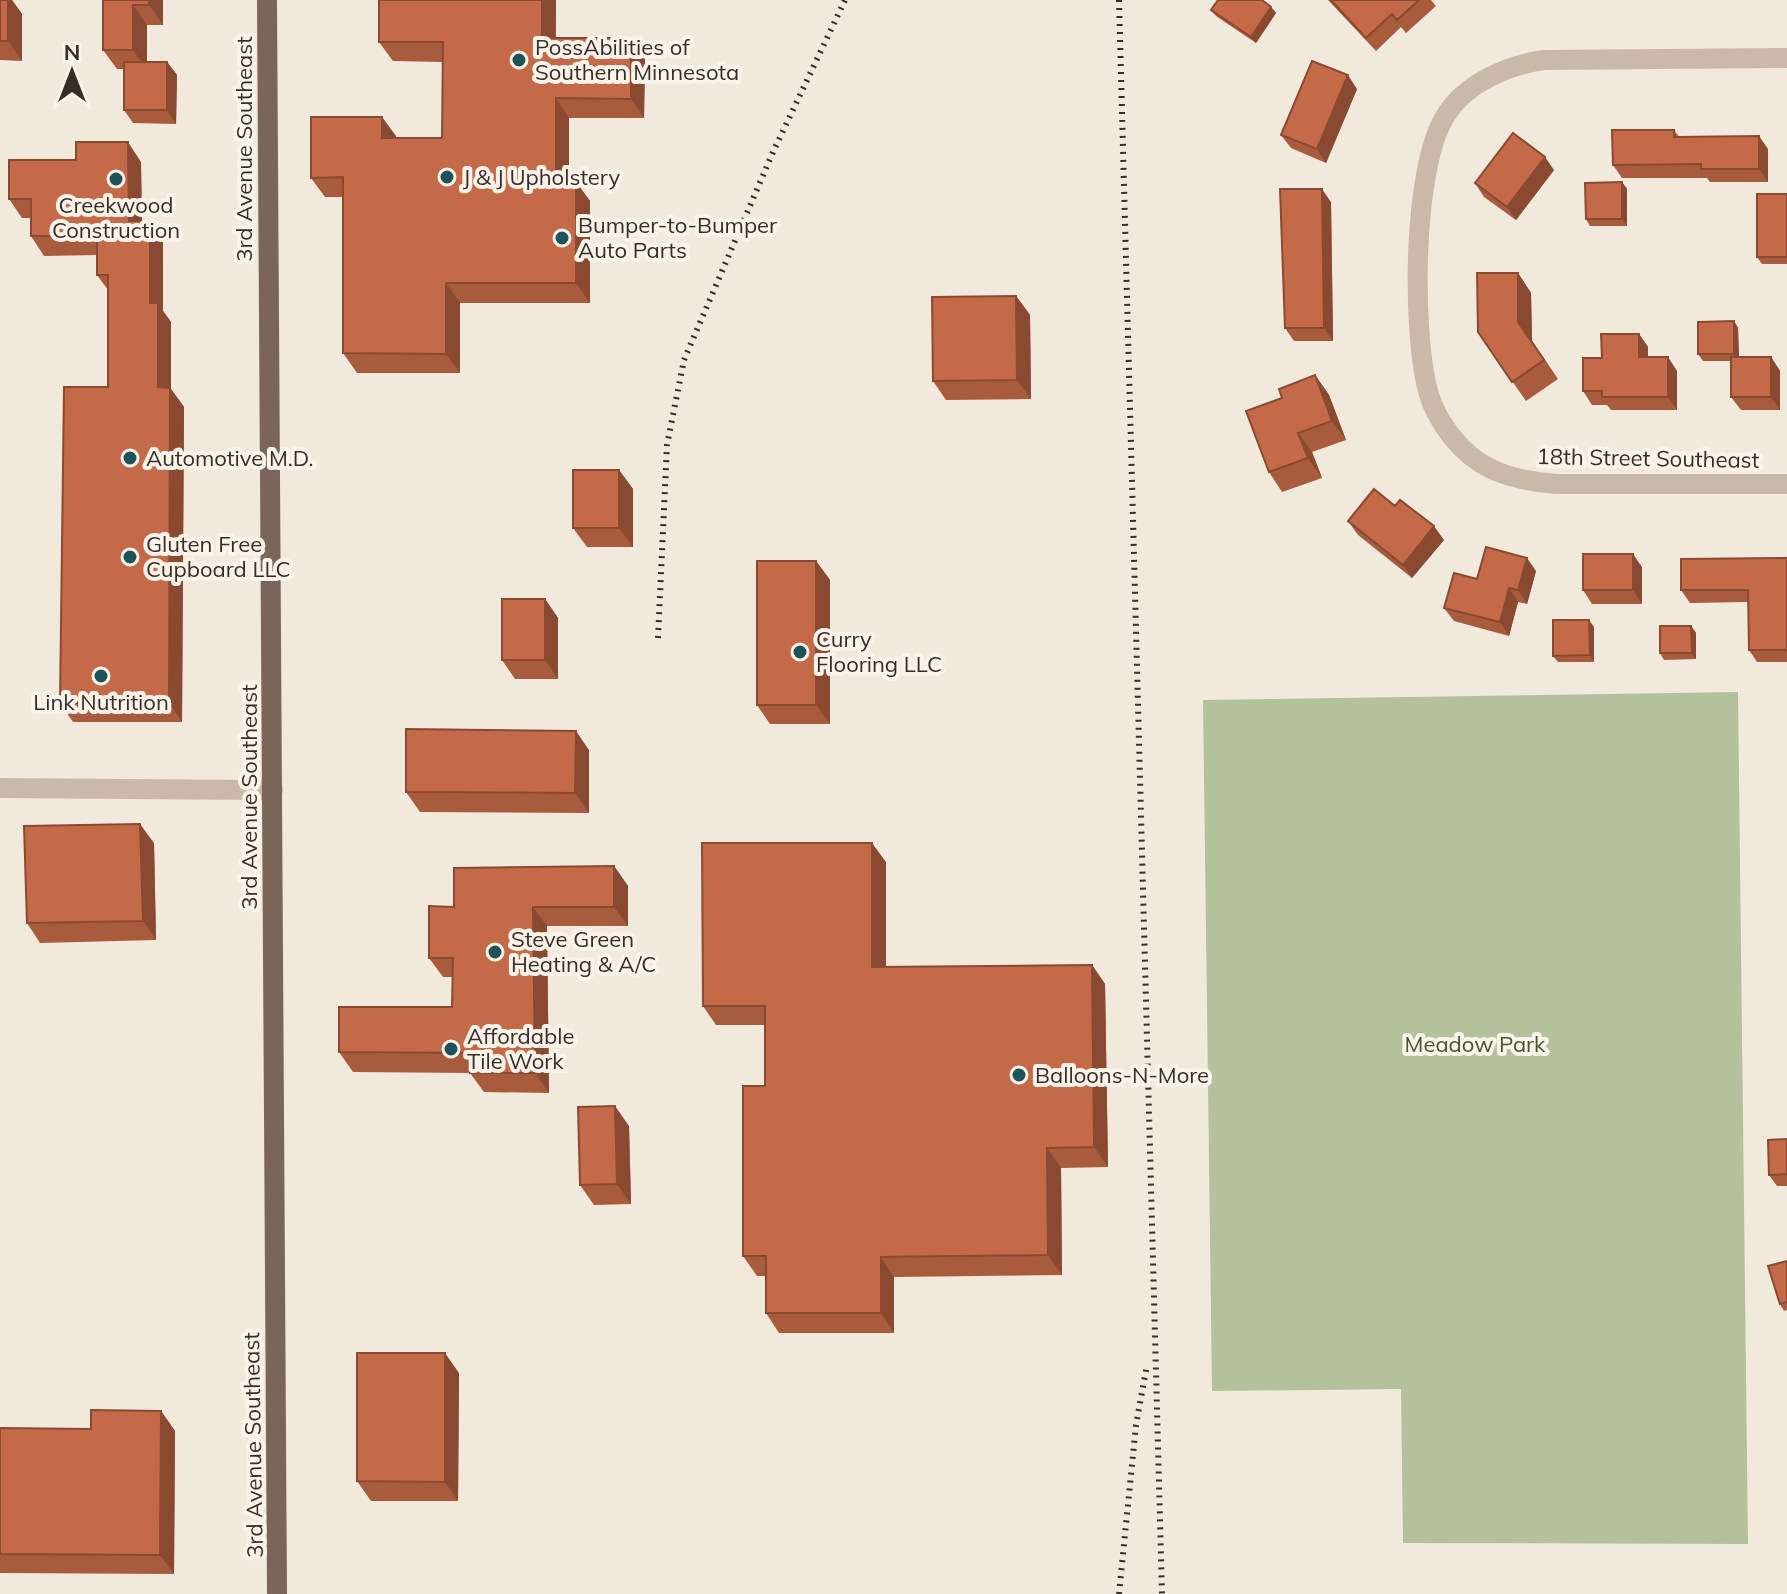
<svg xmlns="http://www.w3.org/2000/svg" width="1787" height="1594" font-family="Mulish,sans-serif">
<rect width="100%" height="100%" fill="#f2e9dd"/>
<!-- green -->
<path fill="#b4c19d" d="M1738,692L1748,1544L1403,1543L1401,1389L1212,1391L1203,700Z"/>
<g fill="none" stroke-linecap="round" stroke-linejoin="round">
<!-- minor -->
<path stroke="#cab9a9" stroke-width="20" d="M1787,58L1544,60C1508,65 1466,83 1446,115C1412,167 1412,331 1428,391C1433,411 1447,433 1462,448C1487,474 1521,481 1556,484H1787
M0,788L273,790"/>
<!-- major -->
<path stroke="#79655a" stroke-width="20" d="M267,0L277,1594"/>
<!-- rail -->
<path stroke="#372e29" stroke-width="6" stroke-dasharray="2 6" stroke-linecap="butt" d="M1119,0L1162,1594
M658,638L667,445L684,360L773,152L845,0
M1119,1594L1136,1425L1147,1365"/>
</g>
<!-- wall -->
<path fill="#a95b3e" d="M0,0H12L22,14V61L0,60Z
M103,0H163V25H147V62H167L177,75L176,124L133,123L124,110V69H117L103,50Z
M379,0H556V38H631L645,58L644,118H569V182H576L590,201V303H460V373H357L343,353V197H325L311,178L382,117L396,138H442L443,62L393,61L379,42Z
M1328,0H1431L1436,6L1406,33L1401,27L1376,51Z
M1271,7L1276,13L1256,43L1216,16L1211,10Z
M1357,89L1326,163L1291,148L1281,135Z
M1674,130L1679,137L1768,149V182H1710L1707,178H1622L1613,165Z
M141,162L142,221H150L163,240V311L171,322V389L184,407L182,722H73L60,703L108,387V290L97,275V255L44,256L31,236V218H22L9,199Z
M1554,170L1516,220L1484,197L1475,183Z
M1622,182L1627,189V226H1590L1586,219Z
M1787,194V264H1762L1757,257Z
M1331,202L1333,341H1294L1285,328Z
M1518,273L1531,293L1532,341L1558,379L1526,401L1478,332Z
M1016,296L1030,315L1031,399L946,400L933,381Z
M1734,321L1738,328L1739,357H1771L1780,371V410H1741L1731,397V361H1703L1698,354Z
M1639,334L1648,347V357L1677,371V410H1611L1607,405H1592L1583,391L1602,358Z
M1315,375L1329,395L1346,440L1312,452L1322,478L1282,492L1269,472Z
M619,470L633,489V547H587L573,528Z
M1395,506L1444,540L1412,578L1358,535L1348,521Z
M1787,558V662H1757L1749,650L1748,602L1690,603L1681,590Z
M816,561L830,580V724H770L757,705Z
M1642,567V604H1592L1583,590Z
M1536,571L1527,604L1518,602L1509,636L1454,621L1444,608L1477,579Z
M545,599L558,618V679H515L502,660Z
M1691,626L1696,633V659L1664,660L1660,653Z
M1594,627V662H1558L1553,656Z
M589,750V813L420,812L406,792Z
M154,843L156,940L40,943L27,923Z
M886,862V967L1092,965L1105,984L1108,1167L1061,1168L1062,1275L894,1277V1333H779L766,1313V1276H757L743,1256L765,1086V1025H716L703,1006Z
M614,866L628,886V926H547L549,1093L484,1092L470,1073L353,1072L339,1052L452,1007L453,977H443L429,958L454,907Z
M629,1126L631,1204L594,1205L580,1185Z
M1787,1139V1186H1777L1769,1175Z
M1787,1261V1310L1784,1311L1780,1304Z
M459,1373L458,1501H371L357,1481Z
M161,1411L175,1431L174,1574L0,1573V1428L91,1429Z"/>
<!-- shaded-wall -->
<path fill="#8a4a32" d="M8,0H12L22,14V61L8,41Z
M149,0H163V25L149,5Z
M542,0H556L555,58L542,38Z
M133,5L147,25V70L133,50Z
M1271,7L1276,13L1256,43L1251,37Z
M631,38L645,58L644,118L631,99Z
M167,62L177,75L176,124L167,110Z
M1348,75L1357,89L1326,163L1317,149Z
M556,98L569,118V201L556,182Z
M382,117L396,136V158L382,138Z
M1759,136L1768,149V182L1759,169Z
M128,142L141,162L142,240L129,221Z
M1545,157L1554,170L1516,220L1507,207Z
M576,182L590,201V303L576,283Z
M1622,182L1627,189V226L1622,219Z
M1322,189L1331,202L1333,341L1324,328Z
M150,221L163,240V311L171,322V389L184,407L182,722L169,703L158,387L150,303Z
M1518,273L1531,293L1532,341L1558,379L1518,322Z
M446,283L460,303V373L446,354Z
M1016,296L1030,315L1031,399L1017,380Z
M1734,321L1738,328L1739,361L1734,354Z
M1639,334L1648,347V371L1639,357Z
M1668,357L1677,371V410L1668,397Z
M1771,357L1780,371V410L1771,397Z
M1315,375L1329,395L1346,440L1332,421Z
M1298,433L1312,452L1322,478L1308,458Z
M619,470L633,489V547L619,528Z
M1434,526L1444,540L1412,578L1403,565Z
M1633,554L1642,567V604L1633,590Z
M1527,558L1536,571L1527,604L1518,590Z
M816,561L830,580V724L816,705Z
M1509,588L1518,602L1509,636L1500,622Z
M545,599L558,618V679L545,660Z
M1589,620L1594,627V662L1590,655Z
M1691,626L1696,633V659L1692,653Z
M576,731L589,750V813L575,793Z
M140,824L154,843L156,940L143,921Z
M872,843L886,862V987L872,967Z
M614,866L628,886V926L614,907Z
M533,907L547,926L549,1093L535,1073Z
M1092,965L1105,984L1108,1167L1094,1147Z
M615,1106L629,1126L631,1204L617,1184Z
M1047,1148L1061,1168L1062,1275L1048,1255Z
M881,1257L894,1277V1333L881,1313Z
M445,1353L459,1373L458,1501L445,1482Z
M161,1411L175,1431L174,1574L160,1555Z"/>
<!-- building -->
<path fill="#c56a48" stroke="#8a4a32" stroke-width="2" d="M0,0H8V41H0Z
M103,0H149V5H133V50H103Z
M379,0H542V38H631V99L556,98V182H576V283H446V354L343,353V177L311,178V117H382V138H442L443,42H379Z
M1218,0H1262L1271,7L1251,37L1211,10Z
M1331,0H1419L1397,20L1392,14L1366,38Z
M1312,61L1348,75L1317,149L1281,135Z
M124,62H167V110H124Z
M1612,130H1674V137L1759,136V169H1701V164L1613,165Z
M1513,133L1545,157L1507,207L1475,183Z
M76,142H128L129,221H150V303H158V387L170,388L169,703H60L64,387H108V275H97V236H31V199H9V160H76Z
M1622,182V219H1586L1585,183Z
M1280,189H1322L1324,328H1285Z
M1757,194H1787V257H1757Z
M1477,273H1518V322L1544,360L1512,382L1478,332Z
M1016,296L1017,380L933,381L932,297Z
M1734,321V354H1698V322Z
M1601,334H1639V357H1668V397H1602V391H1583V358H1602Z
M1731,357H1771V397H1731Z
M1315,375L1332,421L1298,433L1308,458L1269,472L1246,411L1282,398L1279,389Z
M573,470H619V528H573Z
M1374,489L1395,506L1400,500L1434,526L1403,565L1348,521Z
M1486,547L1527,558L1518,590L1509,588L1500,622L1444,608L1454,573L1477,579Z
M1583,554H1633V590H1583Z
M1787,558V650H1749L1748,590H1681V559Z
M757,561H816V705H757Z
M502,599H545V660H502Z
M1553,620H1589L1590,655L1553,656Z
M1660,626H1691L1692,653H1660Z
M406,729L576,731L575,793L406,792Z
M140,824L143,921L27,923L24,826Z
M702,843H872V967L1092,965L1094,1147L1047,1148L1048,1255L881,1257V1313H766V1256H743V1086H765V1006H703Z
M614,866V907H533L535,1073H470V1053L339,1052V1007H452L453,958H429V906L454,907V868Z
M615,1106L617,1184L580,1185L578,1107Z
M1787,1139V1174L1769,1175L1768,1140Z
M1787,1261V1302L1780,1304L1768,1266Z
M357,1353H445V1482L357,1481Z
M91,1410L161,1411L160,1555L0,1554V1428L91,1429Z"/>
<!-- markers -->
<g fill="#1e5359" stroke="#faf3e9" stroke-width="3">
<circle cx="519" cy="60" r="8"/>
<circle cx="447" cy="177" r="8"/>
<circle cx="116" cy="179" r="8"/>
<circle cx="562" cy="238" r="8"/>
<circle cx="130" cy="458" r="8"/>
<circle cx="130" cy="557" r="8"/>
<circle cx="800" cy="652" r="8"/>
<circle cx="101" cy="676" r="8"/>
<circle cx="495" cy="952" r="8"/>
<circle cx="451" cy="1049" r="8"/>
<circle cx="1019" cy="1075" r="8"/>
</g>
<g text-anchor="middle" dominant-baseline="central" stroke-width="8" stroke-linejoin="round" paint-order="stroke">
<!-- poi labels -->
<g font-size="22" fill="#372e29" stroke="#faf3e9" text-anchor="start">
<text x="535" y="47">PossAbilities of<tspan x="535" dy="25">Southern Minnesota</tspan></text>
<text x="463" y="177">J &amp; J Upholstery</text>
<text x="116" y="205" text-anchor="middle">Creekwood<tspan x="116" dy="25">Construction</tspan></text>
<text x="578" y="225">Bumper-to-Bumper<tspan x="578" dy="25">Auto Parts</tspan></text>
<text x="146" y="458">Automotive M.D.</text>
<text x="146" y="544">Gluten Free<tspan x="146" dy="25">Cupboard LLC</tspan></text>
<text x="816" y="639">Curry<tspan x="816" dy="25">Flooring LLC</tspan></text>
<text x="101" y="702" text-anchor="middle">Link Nutrition</text>
<text x="511" y="939">Steve Green<tspan x="511" dy="25">Heating &amp; A/C</tspan></text>
<text x="467" y="1036">Affordable<tspan x="467" dy="25">Tile Work</tspan></text>
<text x="1035" y="1075">Balloons-N-More</text>
</g>
<!-- street labels -->
<g font-size="22" fill="#372e29" stroke="#faf3e9">
<text transform="translate(244 149) rotate(-90)">3rd Avenue Southeast</text>
<text transform="translate(1648 458) rotate(1)">18th Street Southeast</text>
<text transform="translate(249 797) rotate(-90)">3rd Avenue Southeast</text>
<text transform="translate(253 1445) rotate(-91)">3rd Avenue Southeast</text>
</g>
<!-- park labels -->
<g font-size="22" fill="#45562c" stroke="#faf3e9">
<text x="1475" y="1044">Meadow Park</text>
</g>
</g>
<!-- north arrow -->
<g transform="translate(72 72)" stroke="#faf3e9" stroke-width="6" paint-order="stroke">
<path d="M0-6L14 30L0 20L-14 30Z" fill="#372e29"/>
<text y="-12" font-size="22" font-weight="bold" text-anchor="middle" fill="#372e29">N</text>
</g>
</svg>
